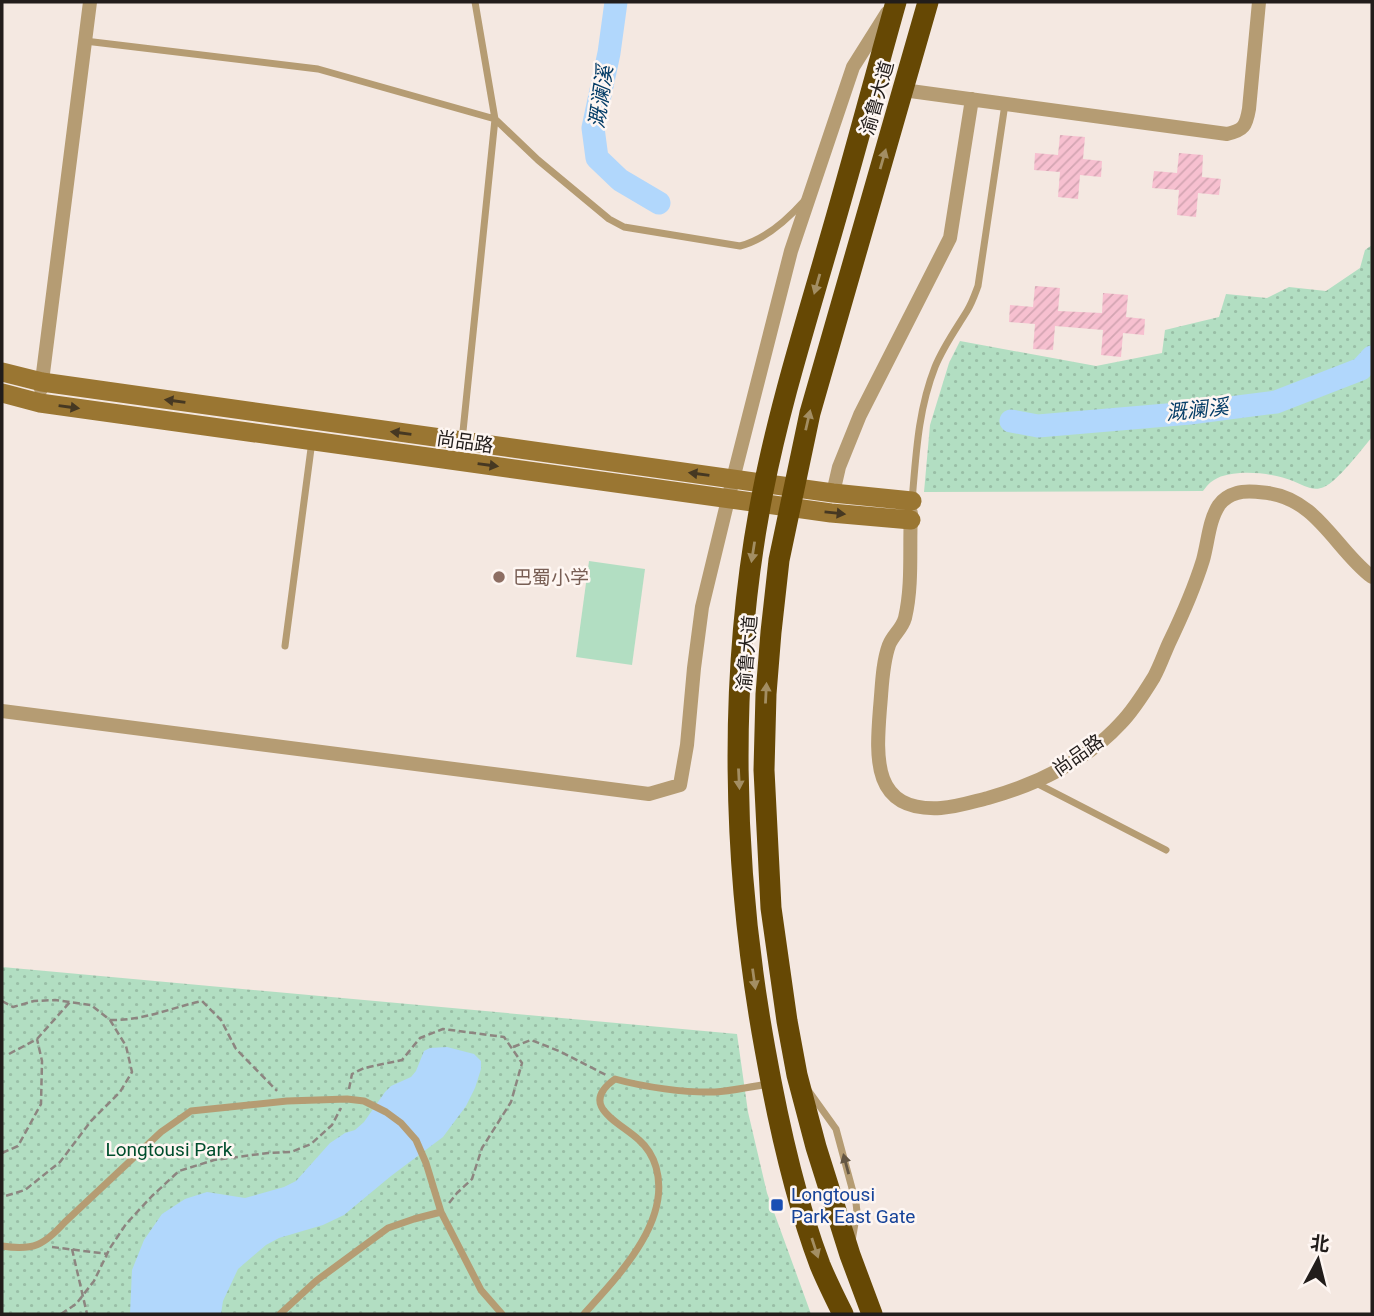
<svg xmlns="http://www.w3.org/2000/svg" width="1374" height="1316" font-family="Roboto,'Noto Sans SC',sans-serif">
<defs>
<pattern id="grass-dots" width="8" height="8" patternUnits="userSpaceOnUse" patternTransform="scale(1.75)"><rect width="8" height="8" fill="#b2dec2"/><path d="M2 2h.1M6 6h.1" fill="none" stroke="#99bea6" stroke-width="1.8" stroke-linecap="round"/></pattern>
<pattern id="building-hatch" width="6" height="6" patternUnits="userSpaceOnUse" patternTransform="scale(1.75)"><rect width="6" height="6" fill="#f7c0d0"/><path d="M-1 1l2-2M0 6l6-6M5 7l2-2" fill="none" stroke="#d3a5b2"/></pattern>
</defs>
<rect width="100%" height="100%" fill="#f4e8e1"/>
<!-- grass -->
<path fill="url(#grass-dots)" d="M1372,245V437C1361,450 1338,481 1324,487C1313,492 1303,485 1293,481C1274,473 1233,468 1214,480C1210,482 1206,487 1203,491L924,492L930,425L949,363L960,341L1096,366L1162,353L1165,330L1219,317L1226,294L1267,298L1289,287L1326,291L1360,268L1365,250Z
M2,967L737,1034L748,1112L767,1193L811,1314H2Z"/>
<!-- pitch -->
<path fill="#b2dec2" d="M589,561L645,569L632,665L576,657Z"/>
<!-- water -->
<path fill="#b1d7fc" d="M447,1047L474,1054L481,1061V1069L475,1088L466,1106L443,1137L391,1176L344,1215L323,1225L279,1238L266,1245L238,1269L223,1301L221,1314H130L132,1270L144,1240L162,1214L185,1199L207,1192L245,1198L284,1187L296,1181L330,1143L345,1133L355,1130L364,1122L385,1092L391,1086L411,1077L416,1071L424,1051L430,1048Z"/>
<g fill="none" stroke-linecap="round" stroke-linejoin="round">
<!-- river -->
<path stroke="#b1d7fc" stroke-width="23" d="M616,2L609,53L593,128L597,158L620,180L659,203
M1011,421L1038,426L1190,413L1276,402L1361,369L1372,357"/>
</g>
<!-- building -->
<path fill="url(#building-hatch)" d="M1060,135L1085,137L1083,159L1102,161L1101,177L1080,175L1078,199L1058,197L1060,172L1034,170L1035,153L1058,155Z
M1179,153L1203,155L1202,177L1221,179L1219,195L1198,193L1196,217L1177,215L1179,190L1152,188L1154,171L1177,173Z
M1035,286L1060,288L1058,311L1102,313L1103,293L1128,295L1126,317L1145,319L1144,335L1123,333L1121,357L1101,355L1103,330L1055,326L1053,350L1033,349L1035,324L1009,322L1010,305L1033,307Z"/>
<g fill="none" stroke-linecap="round" stroke-linejoin="round">
<!-- path -->
<path stroke="#8d8580" stroke-width="2.5" stroke-dasharray="7 3.5" stroke-linecap="butt" d="M2,1001L13,1007L34,1001L55,1000L91,1005L110,1020L126,1046L132,1072L120,1092L91,1121L60,1162L25,1190L2,1197
M110,1020C143,1021 170,1008 202,1001L221,1020L236,1049L277,1091
M513,1047L531,1040L559,1051L606,1075
M9,1054L37,1039L70,1002
M349,1089L352,1074L364,1068L402,1060L420,1038L443,1029L504,1037L522,1063L511,1102L482,1148L472,1179L457,1193L449,1203
M2,1153L18,1146L41,1104L42,1061L37,1039
M52,1247L108,1254
M72,1249L87,1314
M61,1314L76,1304L94,1281L110,1248L126,1224L152,1196L179,1171L214,1160L268,1153L291,1152L311,1144L332,1125L341,1108"/>
<!-- lane -->
<path stroke="#b59c73" stroke-width="7" d="M85,41L318,69L495,119L538,160L609,219L624,227L740,246C764,240 787,220 804,201
M462,441L495,119L475,2
M912,501C916,455 918,410 935,367C943,347 956,329 967,311C972,303 975,294 978,286L1005,104
M285,646L312,441
M1034,782L1166,850
M808,1090L836,1129L856,1203L857,1212L852,1241
M2,1246C34,1251 44,1245 65,1222L161,1132L191,1111L287,1101L347,1099L364,1101L386,1112L401,1123L416,1140L426,1163L441,1212L481,1290L502,1314
M280,1314L316,1281L388,1228L414,1219L441,1212
M584,1314C617,1277 672,1222 656,1167C653,1157 647,1147 639,1140C620,1122 577,1106 615,1079C644,1087 685,1093 715,1092C733,1091 752,1086 771,1084"/>
<!-- street -->
<path stroke="#b59c73" stroke-width="14" d="M903,90L1227,134C1244,130 1246,126 1249,109L1259,2
M41,389L90,2
M833,493L839,467L860,415L950,238L972,99
M911,513C909,547 913,584 905,618C902,629 893,635 889,645C882,664 882,688 880,708C876,759 872,812 941,808C957,807 972,802 988,798C1035,785 1086,761 1120,724C1131,713 1146,690 1154,677C1160,666 1164,654 1169,643C1182,616 1194,589 1203,560C1208,542 1209,520 1219,505C1224,498 1230,495 1237,493C1247,490 1258,492 1268,493C1318,500 1336,550 1372,577
M2,711L649,794L680,785L687,745L694,668L702,607L733,479L791,251L853,67L887,13"/>
<!-- secondary -->
<path stroke="#9a7632" stroke-width="19" d="M2,372L42,382L833,493L912,501
M2,393L40,403L831,513L911,520"/>
<!-- highway -->
<path stroke="#664804" stroke-width="21" d="M843,1314C835,1298 827,1282 820,1265C794,1196 778,1122 765,1049C732,868 727,673 763,491C779,409 804,329 827,249C851,167 873,84 896,2
M872,1314L850,1255L816,1147L797,1075L787,1021L771,908L764,770L766,694L771,632L779,560L810,413L928,2"/>
</g>
<!-- one-way arrows -->
<defs><path id="oneway-solid" d="M-6-.8H1V-3.2L6.5 0L1 3.2V.8H-6Z" transform="scale(1.75)"/></defs>
<g fill="#a38e63">
<use href="#oneway-solid" transform="translate(883 159) rotate(-74)"/>
<use href="#oneway-solid" transform="translate(817 284) rotate(106)"/>
<use href="#oneway-solid" transform="translate(808 420) rotate(-77)"/>
<use href="#oneway-solid" transform="translate(753 552) rotate(99)"/>
<use href="#oneway-solid" transform="translate(766 693) rotate(-87)"/>
<use href="#oneway-solid" transform="translate(739 779) rotate(87)"/>
<use href="#oneway-solid" transform="translate(754 979) rotate(82)"/>
<use href="#oneway-solid" transform="translate(815 1248) rotate(72)"/>
</g>
<g fill="#463822">
<use href="#oneway-solid" transform="translate(175 401) rotate(-172)"/>
<use href="#oneway-solid" transform="translate(69 407) rotate(8)"/>
<use href="#oneway-solid" transform="translate(401 433) rotate(-172)"/>
<use href="#oneway-solid" transform="translate(488 465) rotate(8)"/>
<use href="#oneway-solid" transform="translate(699 474) rotate(-172)"/>
<use href="#oneway-solid" transform="translate(835 513) rotate(6)"/>
</g>
<use fill="#645643" href="#oneway-solid" transform="translate(846 1164) rotate(-105)"/>
<!-- markers -->
<circle fill="#8d6e63" stroke="#fef6f2" stroke-width="2.5" cx="499" cy="577" r="7"/>
<rect fill="#1a4fb4" stroke="#fef6f2" stroke-width="2.5" x="770" y="1198" width="14" height="14" rx="3.5"/>
<g text-anchor="middle" dominant-baseline="central" stroke-width="5" stroke-linejoin="round" paint-order="stroke">
<!-- street labels -->
<g font-size="19" fill="#221d1b" stroke="#fef6f2">
<text transform="translate(877 98) rotate(-74)">渝鲁大道</text>
<text transform="translate(465 442) rotate(8)">尚品路</text>
<text transform="translate(747 653) rotate(-85)">渝鲁大道</text>
<text transform="translate(1078 755) rotate(-35)">尚品路</text>
</g>
<!-- education labels -->
<g font-size="19" fill="#785e54" stroke="#fef6f2" text-anchor="start">
<text x="513" y="577">巴蜀小学</text>
</g>
<!-- park labels -->
<g font-size="19" fill="#004e2d" stroke="#fef6f2">
<text x="169" y="1149">Longtousi Park</text>
</g>
<!-- transit labels -->
<g font-size="19" fill="#164399" stroke="#fef6f2" text-anchor="start">
<text x="791" y="1194">Longtousi<tspan x="791" dy="22">Park East Gate</tspan></text>
</g>
<!-- water labels -->
<g font-size="21" font-style="italic" fill="#053d67" stroke="#fef6f2">
<text transform="translate(601 97) rotate(-82)">溉澜溪</text>
<text transform="translate(1197 410) rotate(-6)">溉澜溪</text>
</g>
</g>
<!-- border -->
<rect width="1374" height="1316" fill="none" stroke="#221d1b" stroke-width="7"/>
<!-- north arrow -->
<g transform="translate(1318 1260) rotate(7)" stroke="#fef6f2" stroke-width="5" paint-order="stroke">
<path d="M0-5L12 26L0 18L-12 26Z" fill="#221d1b"/>
<text y="-10" font-size="19" font-weight="bold" text-anchor="middle" fill="#221d1b">北</text>
</g>
</svg>
